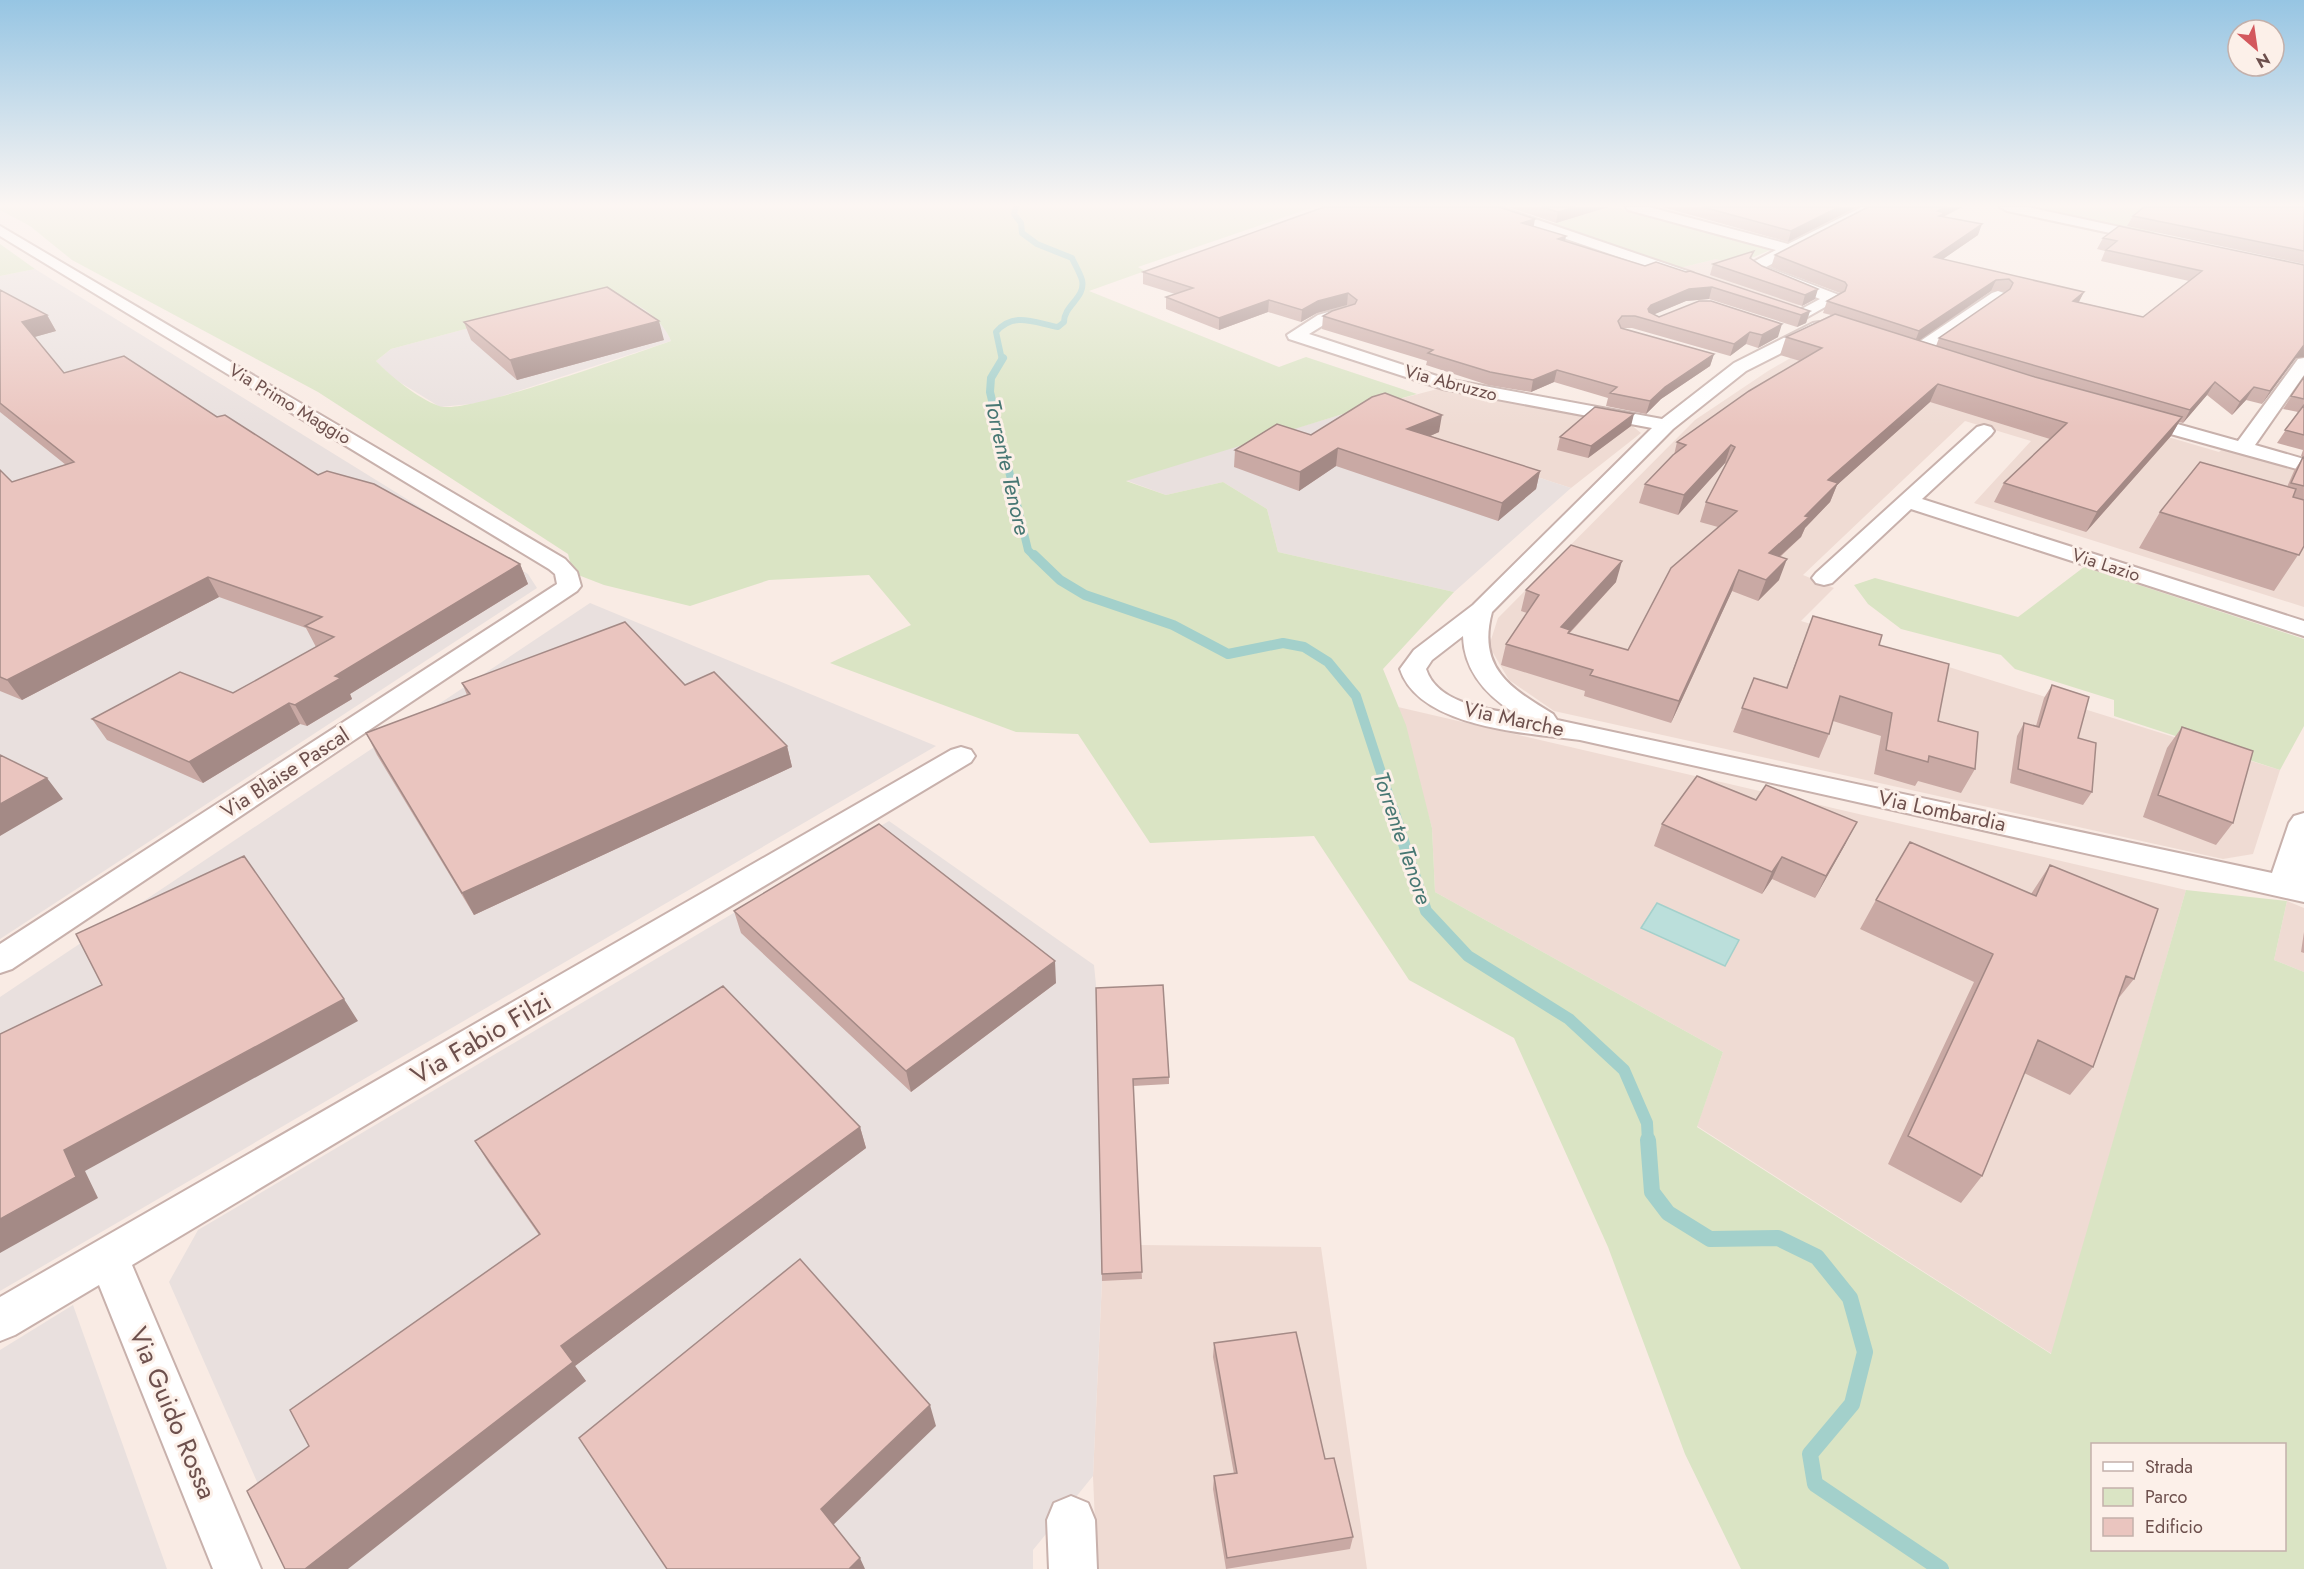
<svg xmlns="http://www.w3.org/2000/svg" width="2304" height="1569" font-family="Jost,sans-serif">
<rect width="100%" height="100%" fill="#f9ebe4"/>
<!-- residential -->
<path fill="#efdbd3" d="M1716,259L1821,297L1795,307L1680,268Z
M1834,333L1909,361L2219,452L2223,448L2304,471V607L1974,503L2031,441L1965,421L1803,575L1834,588L1801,621L2280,770L2253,854L2223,859L1554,711L1509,680L1489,646L1498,618L1695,420L1768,371Z
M1441,388L1630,424L1641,433L1571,488L1343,414Z
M1398,707L2186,890L2052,1354L1697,1126L1723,1052L1435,892L1432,828Z
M2287,901L2304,908V972L2274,960Z
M1140,1245L1321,1247L1367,1569H1097L1093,1476L1102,1281Z"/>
<!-- industrial -->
<path fill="#e9e0de" d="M35,269L528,574L537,588L0,939V276Z
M615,295L635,302L664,326L671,341L481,403L440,407L393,378L376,361L391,349L569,301Z
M1343,414L1571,488L1454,592L1278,552L1267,509L1223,482L1166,495L1125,480Z
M590,603L936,746L0,1291V997Z
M889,821L1094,965L1097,995L1102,1281L1093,1476L1033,1550V1569H298L269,1509L169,1282L198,1230Z
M73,1305L167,1569H0V1350Z"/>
<!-- green -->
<path fill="#dae4c4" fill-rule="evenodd" d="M0,207H1314L1138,267L1145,271L1089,291L1279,367L1306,357L1417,394L1343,414L1126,481L1166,495L1223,482L1267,509L1278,552L1454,592L1383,669L1406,725L1432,828L1435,892L1723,1052L1697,1127L2051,1354L2186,890L2287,901L2274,960L2304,972V1569H1741L1685,1454L1608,1247L1514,1038L1409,980L1314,836L1150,843L1078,734L1016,732L830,663L911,625L869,575L769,580L690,606L604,585L573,573L568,554L318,392L72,260L30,226L0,210ZM615,295C638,303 662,318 671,341C636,353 462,416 439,406C417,398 392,377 376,361L391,349L569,301ZM2092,1444H2284V1550H2092Z
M1608,207H1615L1770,250L1754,257L1727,263L1716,259L1680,268L1553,224Z
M2020,207H2182L2156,233H2140Z
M0,244L35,269L0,276Z
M2084,567L2304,639V726L2280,770L2114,716V700L2015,669L2001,655L1901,629L1868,604L1854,585L1875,578L2018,617Z"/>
<!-- water -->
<path fill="#bbdfdb" stroke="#a3d0cb" stroke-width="1.5" d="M1657,903L1739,940L1725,966L1641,928Z"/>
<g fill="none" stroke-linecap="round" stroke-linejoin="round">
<!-- stream-far4 -->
<path stroke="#a3d0cb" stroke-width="6" d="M1002,360L996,332C1014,311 1035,323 1058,327L1064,322C1064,305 1086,298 1082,280C1080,273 1075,265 1072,258L1037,244L1022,233L1021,223L1014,214L1016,207"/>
<!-- stream-far3 -->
<path stroke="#a3d0cb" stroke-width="8" d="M1003,358L991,378L990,392L1028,550L1035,557"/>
<!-- stream-far2 -->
<path stroke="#a3d0cb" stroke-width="10" d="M1034,555L1060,580L1085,595L1173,625L1228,654L1283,643L1304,647L1328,662L1356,696L1394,812"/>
<!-- stream-far1 -->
<path stroke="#a3d0cb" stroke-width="12" d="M1393,810L1426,911L1468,956L1569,1019L1624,1070L1647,1123L1648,1142"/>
<!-- stream -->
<path stroke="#a3d0cb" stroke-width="16" d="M1648,1140L1652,1192L1668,1213L1710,1239L1778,1238L1817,1257L1850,1298L1865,1352L1852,1404L1810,1454L1815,1484L1941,1569"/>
<!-- street casing -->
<g stroke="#c8b1ac" stroke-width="4">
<path id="street" d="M1480,207H1500L1693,273L1696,276L1693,279H1683L1482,210Z
M1626,207H1649L1788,244L1862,207H1880L1766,267L1839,295L1841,298L1802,320L1796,318L1794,315L1796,312L1820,299L1760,275L1749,268L1753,262L1776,250L1628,210Z
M2000,207H2027L2152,234L2159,238L2152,242L2007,211Z
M0,226L565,559L577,572L581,586L577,591L12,969L0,973V944L557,584L555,574L549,569L0,236Z
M1998,291L2004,293L2006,296L2004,299L1922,356H1910L1907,352L1910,348L1992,293Z
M1346,307L1354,312L1352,315L1330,321L1309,334L1446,379L1662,419L1734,363L1813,323L1819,322L1827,327L1825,331L1746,371L1673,429L1492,612C1477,668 1510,688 1553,714L1557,720L2272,873L2289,823L2294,816L2304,813V902L1580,740C1528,733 1419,728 1400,669L1414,650L1473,605L1652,428L1443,389L1289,339L1287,335L1318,315ZM1463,636C1464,672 1487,696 1516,714C1485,709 1437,703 1426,669L1432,660Z
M2304,358V375L2255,445L2304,459V471L2131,423L2129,419L2131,415L2138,413L2238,441L2298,359Z
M1984,425L1991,427L1994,431L1991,435L1922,499L2304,621V636L1911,509L1832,583L1824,585L1816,583L1812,578L1816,573L1977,427Z
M961,747L971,750L975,756L971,762L132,1265L261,1569H213L99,1285L15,1335L0,1341V1297L951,750Z
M1071,1496L1088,1503L1095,1520L1097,1569H1049L1047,1520L1054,1503Z"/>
</g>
<!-- street -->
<use href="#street" fill="#fff" fill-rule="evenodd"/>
</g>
<!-- wall -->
<path fill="#c9a9a4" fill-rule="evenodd" d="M1508,207H1608L1556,223Z
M1662,207H1857L1788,242Z
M1868,207H1962L1944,217L1978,235L1943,259L2084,292L2079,302L2143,317L2189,281L2101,261L2105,251L2097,249L2103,238L2304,265V357L2296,358L2262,404L2246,400L2232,415L2207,395L2183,423L2179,422L2171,436L2086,532L1994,502L2004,483L2050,439L1930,402L1837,485L1830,502L1805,528L1801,537L1780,557L1779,580L1758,601L1732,591L1671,723L1584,696L1585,691L1501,665L1506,644L1527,613L1521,611L1526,590L1616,582L1569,634L1628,650L1718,527L1700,522L1706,502L1726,464L1725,463L1678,515L1639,503L1645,484L1674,455L1677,442L1800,361L1780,355L1786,337L1831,315L1823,313L1827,301L1840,293L1771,267L1775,255ZM1991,291H2004L2006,292L1939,338L1936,346L1918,340Z
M2304,207V264L2127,226L2133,216Z
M1534,226L1565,241L1645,266L1810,311L1806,323L1797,327L1709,299L1686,301L1654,314L1659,317L1778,337L1758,348L1746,344L1730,356L1632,328H1621L1714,354L1710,366L1661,399L1646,414L1606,406L1608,398L1554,382L1531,392L1488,385L1426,365L1427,361L1322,329L1323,316L1349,306L1347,305L1317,313L1301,322L1268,312L1219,330L1166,309V297L1175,294L1143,284V272Z
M1754,251L1751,259L1815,299L1802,306L1710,275L1713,264Z
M0,290L47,315L56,331L34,337L64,373L217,417L318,475L520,564L528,584L350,694L352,699L307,726L300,724L203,783L107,740L92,719L233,693L316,647L306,628L219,597L22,700L0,691V470L12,482L66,465L0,412Z
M464,322L664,340L517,380L471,340Z
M2304,377V457L2301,456L2303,450L2277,443L2298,412L2283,409Z
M1631,426L1588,458L1557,450L1560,437Z
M1439,432L1430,436L1540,471L1536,489L1498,521L1336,466L1299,491L1234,467L1235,450L1311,435Z
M2303,457H2304V546L2274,591L2139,548L2160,512L2287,487L2294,471Z
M1813,616L1879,645L1975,769L1961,793L1918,781L1915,786L1874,774L1881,736L1833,721L1829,734L1819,758L1733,732L1754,678L1786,688Z
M462,683L685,685L787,746L792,767L474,915L377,755L366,733L467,695Z
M2052,685L2078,738L2092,792L2083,805L2010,783L2017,736L2024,723L2036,726L2044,698Z
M2182,727L2233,823L2216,845L2143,817L2167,748Z
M1662,824L1846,843L1815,898L1772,879L1762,894L1654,846Z
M2050,865L2134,979L2117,1000L2093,1067L2070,1095L2024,1073L1982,1176L1961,1203L1888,1164L1974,982L1860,929L1876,900L2031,894Z
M734,911L1056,983L911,1092L741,933Z
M2304,932V953L2301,952Z
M1096,988L1169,1077V1084L1133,1086L1142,1279L1102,1281Z
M860,1127L866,1148L575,1366L586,1381L309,1446L539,1235L488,1162L475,1141Z
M1214,1343L1325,1459L1353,1537L1350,1549L1226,1569L1213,1489L1214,1476L1234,1474L1213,1357Z"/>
<!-- shaded-wall -->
<path fill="#a48a86" d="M1576,207H1608L1556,223L1558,212Z
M1839,207H1857L1788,242L1791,231Z
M1945,207H1962L1944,216L1941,223L1938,211Z
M1535,219L1533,230L1522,223Z
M1982,224L1978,235L1930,268L1934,257Z
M1566,236L1564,247L1558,239Z
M1996,280L1991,291L1914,344L1919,331Z
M1712,287L1709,299L1686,301L1648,317V309L1651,305L1689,289Z
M1818,289L1815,299L1802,306L1805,295Z
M2084,292L2078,303L2073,301Z
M1348,293L1347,305L1317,313L1301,322L1302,310L1318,301Z
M1269,300L1268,312L1219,330V318Z
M1810,311L1806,323L1797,327L1801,315Z
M47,315L56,331L31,338L22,322Z
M659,321L664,340L517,380L510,360Z
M1782,324L1778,337L1758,348L1762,335Z
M1750,332L1746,344L1730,356L1734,344Z
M2304,345V357L2296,358L2262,404L2270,391Z
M1714,354L1710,366L1661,399L1646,414L1650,401L1665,387Z
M1557,370L1554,382L1531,392L1533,380Z
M2215,382L2207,395L2183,423L2190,410Z
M1938,384L1930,402L1837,485L1830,502L1805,528L1801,537L1761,573L1769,553L1805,516L1828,480Z
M2254,387L2246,400L2232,415L2240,402Z
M1634,414L1631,426L1588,458L1591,446Z
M1442,415L1439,432L1405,447L1407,429Z
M2182,417L2171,436L2086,532L2097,512Z
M1731,445L1725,463L1678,515L1684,495Z
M1338,448L1336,466L1299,491L1300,472Z
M1540,471L1536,489L1498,521L1502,503Z
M1787,559L1779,580L1758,601L1766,580Z
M1622,561L1616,582L1569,633L1564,651L1561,627Z
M520,564L528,584L350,694L352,699L307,726L295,705L335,676Z
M1739,570L1732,591L1671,723L1679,701Z
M208,577L219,597L22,700L7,680Z
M289,703L300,724L203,783L189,762Z
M787,746L792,767L474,915L462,893Z
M47,778L63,799L0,836V804Z
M1857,822L1846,843L1815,898L1826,876Z
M1782,857L1772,879L1762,894L1772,872Z
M1055,961L1056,983L911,1092L906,1071Z
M344,999L358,1021L85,1171L98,1198L0,1253V1219L64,1150Z
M860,1127L866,1148L575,1366L586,1381L348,1569H305L561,1346Z
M930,1405L936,1426L830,1528L821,1509Z
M860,1558L865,1569H849Z"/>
<!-- building -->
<path fill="#eac5bf" stroke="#a48a86" stroke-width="1.5" d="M1324,207H1499L1535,219L1522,223L1566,236L1558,239L1645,266L1656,262L1686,272L1690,271L1810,311L1801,315L1712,287L1689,289L1651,305L1648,309L1649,312L1659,317L1699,301H1711L1782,324L1762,335L1750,332L1734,344L1635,316H1622L1618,321L1621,328L1714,354L1665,387L1650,401L1610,393L1617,387L1557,370L1533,380L1490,372L1428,353L1433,350L1323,316L1332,311L1355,304L1357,300L1348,293L1318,301L1302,310L1269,300L1219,318L1166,297L1193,288L1143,272Z
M1542,207H1576L1558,212Z
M1703,207H1839L1791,231Z
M1868,207H1945L1938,211L1945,213L1939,216L1982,224L1934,257L2084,292L2073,301L2143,317L2202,271L2106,250L2117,241L2103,238L2119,226L2304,265V345L2270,391L2254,387L2240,402L2215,382L2190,410L1939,338L2010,289L2013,283L2009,279L1996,280L1919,331L1827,301L1845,291L1847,285L1845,282L1775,255Z
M2144,207H2304V251L2133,216Z
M1754,251L1750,258L1762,266L1818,289L1805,295L1713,264Z
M607,287L659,321L510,360L464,322Z
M0,290L47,315L22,322L64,373L124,356L217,417L225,415L318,475L327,471L374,484L520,564L335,676L341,678L295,705L289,703L189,762L92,719L180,672L233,693L334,637L305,626L322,617L208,577L7,680L0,677V470L12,482L74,462L0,403Z
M1835,314L2035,377L2182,417L2097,512L2004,483L2067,423L1938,384L1828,480L1838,483L1805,516L1809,517L1769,553L1787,559L1766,580L1739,570L1679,701L1590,675L1593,670L1506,644L1539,595L1526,590L1571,545L1622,561L1561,627L1570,630L1568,633L1628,650L1671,568L1737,511L1706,502L1735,447L1731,445L1684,495L1645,484L1673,455L1686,445L1677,442L1749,391L1822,348L1786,337Z
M2304,377V399L2291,396Z
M1385,393L1442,415L1407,429L1540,471L1502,503L1338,448L1300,472L1235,450L1277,424L1311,435L1372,397Z
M2304,405V435L2285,430Z
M1595,407L1634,414L1591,446L1560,437Z
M2303,457H2304V486L2291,483Z
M2200,462L2296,489L2293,497L2304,500V546L2299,555L2160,512Z
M1813,616L1882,635L1879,645L1949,664L1938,721L1978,732L1975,769L1929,756L1928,762L1886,750L1892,713L1840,696L1829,734L1742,708L1754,678L1787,688Z
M625,622L685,685L714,672L787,746L462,893L366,733L470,694L462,683Z
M2052,685L2089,697L2078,738L2096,743L2092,792L2018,769L2024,723L2039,727Z
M2182,727L2253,751L2233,823L2158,795Z
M0,755L47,778L0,804Z
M1697,776L1756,800L1766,785L1857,822L1826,876L1782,857L1772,872L1662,824Z
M879,824L1055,961L906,1071L734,911Z
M1910,842L2036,896L2050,865L2158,909L2134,979L2126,976L2093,1067L2038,1040L1982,1176L1908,1136L1993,954L1876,900Z
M244,856L344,999L64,1150L76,1177L0,1219V1034L102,985L76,934Z
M1163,985L1169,1077L1133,1079L1142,1272L1102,1274L1096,988Z
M723,986L860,1127L561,1346L573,1362L305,1569H285L247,1491L309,1446L290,1410L540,1234L475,1141Z
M800,1259L930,1405L821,1509L860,1558L849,1569H667L579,1438Z
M1296,1332L1325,1459L1334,1458L1353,1537L1227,1558L1214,1476L1237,1473L1214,1343Z"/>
<!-- sky -->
<linearGradient id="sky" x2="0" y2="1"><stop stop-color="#96c5e3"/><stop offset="0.48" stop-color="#fcf6f3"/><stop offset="1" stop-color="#fcf6f3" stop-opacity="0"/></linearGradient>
<rect width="2304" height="427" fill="url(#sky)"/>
<g text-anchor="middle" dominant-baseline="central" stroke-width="6" stroke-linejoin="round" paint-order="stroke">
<!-- far-street labels -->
<g font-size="18" fill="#6d504d" stroke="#fcf0e9">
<text transform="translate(1451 383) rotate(15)">Via Abruzzo</text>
<text transform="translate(290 404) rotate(31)">Via Primo Maggio</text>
<text transform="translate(2106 565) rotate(18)">Via Lazio</text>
</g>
<!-- street labels -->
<g font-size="21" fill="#6d504d" stroke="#fcf0e9">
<text transform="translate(1514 719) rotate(12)">Via Marche</text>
<text transform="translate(285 773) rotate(-33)">Via Blaise Pascal</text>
<text transform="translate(1942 811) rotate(12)">Via Lombardia</text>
</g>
<!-- water labels -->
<g font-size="22" font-style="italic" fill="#477773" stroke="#fcf0e9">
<text transform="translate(1008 467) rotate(77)">Torrente Tenore</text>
<text transform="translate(1403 838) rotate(71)">Torrente Tenore</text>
</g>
<!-- near-street labels -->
<g font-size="26" fill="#6d504d" stroke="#fcf0e9">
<text transform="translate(481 1038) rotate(-30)">Via Fabio Filzi</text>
<text transform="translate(173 1413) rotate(67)">Via Guido Rossa</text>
</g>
</g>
<!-- legend -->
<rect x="2091" y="1443" width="195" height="108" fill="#fcf0e9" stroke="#c3b0ab" stroke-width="1.5"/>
<rect x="2103" y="1462" width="30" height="9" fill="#ffffff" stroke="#c3b0ab" stroke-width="1.5"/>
<text x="2145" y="1473" font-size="18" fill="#6d504d">Strada</text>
<rect x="2103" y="1488" width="30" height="18" fill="#dae4c4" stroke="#c3b0ab" stroke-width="1.5"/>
<text x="2145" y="1503" font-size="18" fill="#6d504d">Parco</text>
<rect x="2103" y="1518" width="30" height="18" fill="#eac5bf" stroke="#c3b0ab" stroke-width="1.5"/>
<text x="2145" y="1533" font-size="18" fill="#6d504d">Edificio</text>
<!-- north arrow -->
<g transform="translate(2256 48) rotate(151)"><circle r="28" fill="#fcf0e9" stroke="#c3b0ab" stroke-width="1.5"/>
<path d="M0-4.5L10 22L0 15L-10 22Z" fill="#d3585d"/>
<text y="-9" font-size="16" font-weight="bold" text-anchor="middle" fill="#6d504d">N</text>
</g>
</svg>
